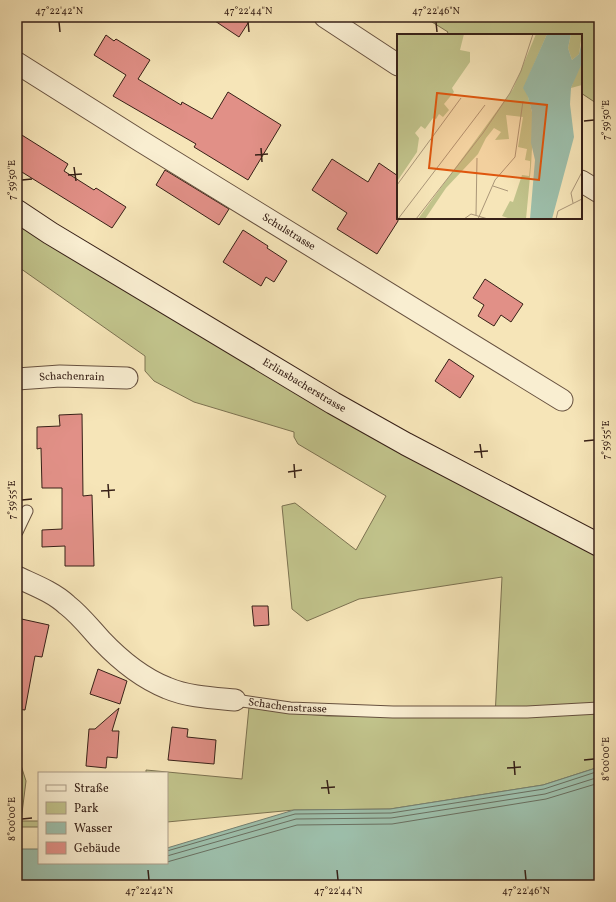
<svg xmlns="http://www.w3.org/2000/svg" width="616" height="902" font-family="Vollkorn,serif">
<rect width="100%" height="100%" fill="#f6e5b8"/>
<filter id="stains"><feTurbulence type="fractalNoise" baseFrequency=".005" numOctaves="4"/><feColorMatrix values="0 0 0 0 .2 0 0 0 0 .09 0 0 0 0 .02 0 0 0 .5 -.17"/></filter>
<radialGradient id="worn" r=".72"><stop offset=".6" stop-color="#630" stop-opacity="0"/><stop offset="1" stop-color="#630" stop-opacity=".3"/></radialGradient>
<!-- green -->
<path fill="#c1c38b" stroke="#7c7251" d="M424,17H599V105L581,93V35H446L448,32Z
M17,222L599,554V767L543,785L390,809L294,810L167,822V773H146V770L242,779L249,707L265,710L327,716L495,717L502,577L359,599L307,621L292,609L282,506L295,503L356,550L386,496L298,444L294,437V432L194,402L154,381L145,371V356L17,266Z
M17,759H19L26,781L21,821H39V827H17Z"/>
<!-- water -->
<path fill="#9dbfab" stroke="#747f70" d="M599,767V885H17V849H39V863H167V848L294,810L390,809L543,785Z"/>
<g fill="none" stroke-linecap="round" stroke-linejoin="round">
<!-- shore -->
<path stroke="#6a7061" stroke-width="1" d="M167,851L295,814L391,813L544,789L599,771
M167,856L296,819L391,818L545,794L599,777
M167,862L297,825L392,824L546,799L599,783"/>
</g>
<!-- building -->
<path fill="#e19087" stroke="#372017" d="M209,17H252L239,37Z
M106,35L114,41L116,39L150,60L138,79L181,105L182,102L212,119L228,92L281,125L248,180L194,147L196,144L113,96L126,75L94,55Z
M17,132L68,164L64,171L94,190L96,188L126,207L112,228L17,169Z
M332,159L368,182L379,163L398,176V221L377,254L337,229L347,213L312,190Z
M165,170L229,209L219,225L156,185Z
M243,230L268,246L267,248L287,261L274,282L266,277L261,286L223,262Z
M485,279L523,304L511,322L501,315L494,326L478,316L484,305L473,298Z
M449,359L474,376L460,398L435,381Z
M82,414L83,496L92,495L94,566H65V546L42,547V530L62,529V488H42L41,448L37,449V427L60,426L59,415Z
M252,606H268L269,625L254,626Z
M17,618L49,625L42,657L35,656L25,710L17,709Z
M98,669L127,681L120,704L90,694Z
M119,708L112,731H119L117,758L107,757L106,768L86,766L89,729H95Z
M172,727L188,729L187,737L216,740L214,764L168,760Z"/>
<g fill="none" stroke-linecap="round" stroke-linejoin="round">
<!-- lane casing -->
<g stroke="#67513f" stroke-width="13">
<g id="lane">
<path d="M17,532L27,511"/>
<path id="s1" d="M235,700L290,708L393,712H527L599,708"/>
</g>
</g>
<!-- street casing -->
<g stroke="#67513f" stroke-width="23">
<g id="street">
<path d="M325,17L398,65"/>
<path id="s2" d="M17,63L139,140L562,400"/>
<path d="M581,181L599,192"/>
<path id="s3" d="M17,379L60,376L127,378"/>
<path d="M17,577C34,585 53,592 67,605C80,615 90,628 101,640C119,659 142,678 167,688C188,697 213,698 235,700"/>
</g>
</g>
<!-- secondary casing -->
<g stroke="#372017" stroke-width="24">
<g id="secondary">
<path id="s4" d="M17,211L50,233L333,403L406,444L599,545"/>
</g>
</g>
<!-- lane -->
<use href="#lane" stroke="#f9eed1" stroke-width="11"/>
<!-- street -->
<use href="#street" stroke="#f9eed1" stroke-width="21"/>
<!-- secondary -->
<use href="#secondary" stroke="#f9eed1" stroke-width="22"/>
</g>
<!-- ticks -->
<path fill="none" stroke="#372017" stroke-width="1.5" d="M59,22L60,32M248,22L249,32M436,22L437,32M584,121L594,120M261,148L262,162M255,155L268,154M74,167L76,181M68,175L82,174M22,180L32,179M584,441L594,440M480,444L482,458M474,452L488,451M294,464L295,478M288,472L302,470M108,484L109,498M101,491L115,490M22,500L32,499M584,760L594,759M514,761L515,775M507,768L521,767M327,780L329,794M321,788L335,787M22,819L32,818M148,870L149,880M337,870L338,880M525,870L526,880"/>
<g text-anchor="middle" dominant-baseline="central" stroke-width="4" stroke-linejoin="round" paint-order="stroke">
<!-- street labels -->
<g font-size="11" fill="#372017" stroke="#f9eed1">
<text stroke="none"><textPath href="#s2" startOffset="320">Schulstrasse</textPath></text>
<text stroke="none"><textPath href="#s3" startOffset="55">Schachenrain</textPath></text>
<text stroke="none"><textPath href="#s4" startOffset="336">Erlinsbacherstrasse</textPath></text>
<text stroke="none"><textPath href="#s1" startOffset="53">Schachenstrasse</textPath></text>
</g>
</g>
<!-- overview -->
<g transform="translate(397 34)">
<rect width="185" height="185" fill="#f6e5b8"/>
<path d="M0,0H67L63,16L73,18V28L55,54L57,58L47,70L52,76L46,83L42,80L39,85L36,84L28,95L24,92L18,99L22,104L20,118L1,146ZM139,0H150L128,51L135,78L136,97L134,132L129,185H114L105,182L113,167L116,168L125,141L132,142L133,133V127L128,126L130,115L121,113L126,83L109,81L112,105L98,106L104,98L97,94L89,104L81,120L49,154L28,185H21L116,55ZM174,0H185L182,20L175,26L171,14ZM185,29V51L174,54L181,35Z" fill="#c1c38b"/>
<path d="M150,0H174L171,14L175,26L182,20L185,6V29L174,54L173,70L177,103L155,185H133L138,126L134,109L135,78L131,63L126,54Z" fill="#9dbfab"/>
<path fill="none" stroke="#aa9678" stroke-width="1" d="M0,151L64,64M96,152L111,157M176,169L174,159L185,138M79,181L80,124M1,185L88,71M19,185L86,99L113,59L124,37L136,0M67,185L74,180L91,185M81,185L98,146L118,123L126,67M159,185L161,177L185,165"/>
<path fill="#df560d" fill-opacity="0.15" stroke="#df560d" stroke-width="2" d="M40,59L150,71L142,146L32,134Z"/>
<rect width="185" height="185" fill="none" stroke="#372017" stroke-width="2"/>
</g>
<!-- margin -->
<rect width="616" height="902" fill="none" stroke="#f6e5b8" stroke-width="44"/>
<!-- legend -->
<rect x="38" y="772" width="130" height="92" fill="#f9eed1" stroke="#ab9c87"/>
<rect x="46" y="785" width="20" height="6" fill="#f9eed1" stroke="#ab9c87"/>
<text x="74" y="792" font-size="12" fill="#372017">Straße</text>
<rect x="46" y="802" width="20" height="12" fill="#c1c38b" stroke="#ab9c87"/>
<text x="74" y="812" font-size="12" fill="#372017">Park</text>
<rect x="46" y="822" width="20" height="12" fill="#9dbfab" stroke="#ab9c87"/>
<text x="74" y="832" font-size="12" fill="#372017">Wasser</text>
<rect x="46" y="842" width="20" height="12" fill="#e19087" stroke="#ab9c87"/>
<text x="74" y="852" font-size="12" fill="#372017">Gebäude</text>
<rect x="22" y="22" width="572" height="858" fill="none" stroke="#372017" stroke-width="1.5"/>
<g font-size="10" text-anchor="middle" fill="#372017">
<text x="59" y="14">47°22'42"N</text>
<text x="248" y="14">47°22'44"N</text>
<text x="436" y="14">47°22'46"N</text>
<text transform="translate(605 120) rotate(-90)" y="4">7°59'50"E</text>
<text transform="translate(11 180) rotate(-90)" y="4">7°59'50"E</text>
<text transform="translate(605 440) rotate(-90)" y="4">7°59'55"E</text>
<text transform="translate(11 500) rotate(-90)" y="4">7°59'55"E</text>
<text transform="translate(605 759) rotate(-90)" y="4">8°00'00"E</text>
<text transform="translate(11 819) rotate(-90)" y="4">8°00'00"E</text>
<text x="149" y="894">47°22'42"N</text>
<text x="338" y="894">47°22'44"N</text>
<text x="526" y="894">47°22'46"N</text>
</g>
<rect width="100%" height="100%" filter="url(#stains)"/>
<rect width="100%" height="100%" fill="url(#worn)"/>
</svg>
